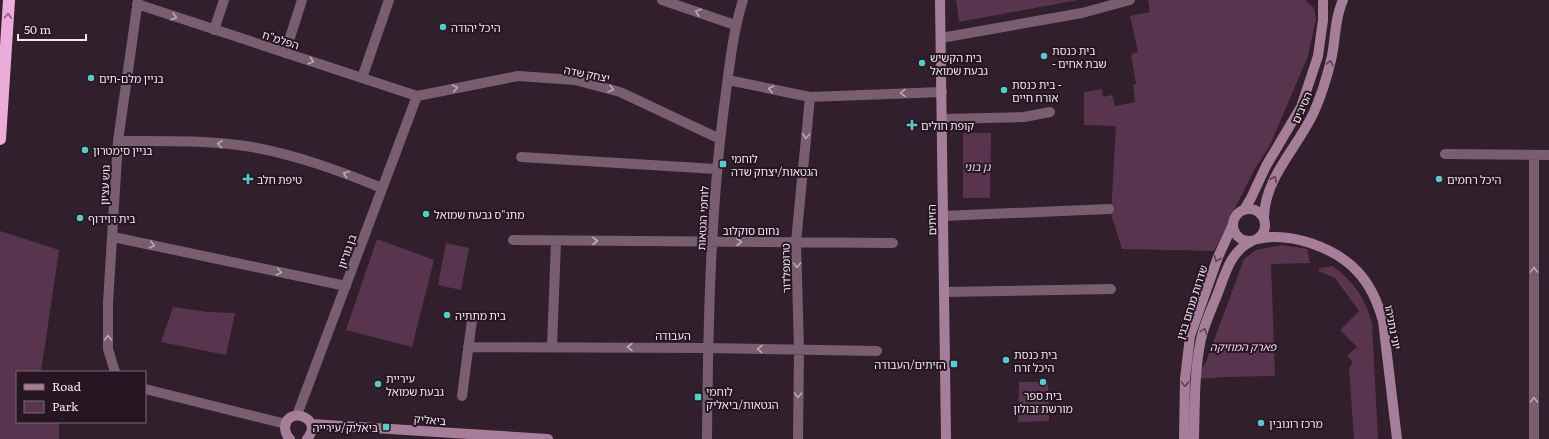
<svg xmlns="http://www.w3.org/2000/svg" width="1549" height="439" font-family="Literata,'Noto Sans Hebrew',serif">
<rect width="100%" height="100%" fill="#311f2b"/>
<!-- green -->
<path fill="#59344f" d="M956,0H1078L959,22Z
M1148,0H1305L1314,8L1316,19L1308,56L1270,145L1254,170L1214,251L1122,249L1111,214L1116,126L1084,125V92L1102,89L1103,97L1112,95L1115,106L1135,102L1133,85L1136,84L1131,54L1138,52L1130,16L1150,12Z
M963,133H991L990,198H963Z
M0,231L59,250L41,372H17V422H59V439H0Z
M377,239L434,260L412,347L346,330Z
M446,243L469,248L461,290L438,285Z
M1282,245L1307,249L1310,263L1271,264L1275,376L1226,377L1195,379L1206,362L1244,259L1256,250Z
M1333,266C1354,283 1365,297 1372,323L1378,439H1354L1349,368L1353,362L1347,356L1357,347L1340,330L1359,311L1335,278L1318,271L1320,268Z
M173,307L208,312L235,313L226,355L161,342Z
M1019,382H1048L1049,421L1018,422Z"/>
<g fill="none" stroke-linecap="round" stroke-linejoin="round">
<!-- street -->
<path stroke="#785e70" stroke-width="10" d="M662,0L735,25
M137,4L417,96L518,76L575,80L620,92L720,139
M214,30L224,0
M941,38L1082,13L1130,0
M285,53L302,0
M362,78L389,0
M728,80L810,97L942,92
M942,119L1024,117L1050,112
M118,141C163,141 207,140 252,147C297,155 340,171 382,188
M1445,154L1549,155
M521,157L716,169
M943,216L1109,209
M113,237L346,286
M513,240L893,243
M944,292L1111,289
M468,347L708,348L877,351
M552,347L556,241
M115,372L108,349V303L118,141L138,0
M145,389L286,424
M462,396L472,320
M297,415L417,96
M707,439C708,328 710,217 724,107C729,71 732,35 743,0
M798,439L799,349L796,242L810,97
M1534,439V155"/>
<!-- secondary -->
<path stroke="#a77e9a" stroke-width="10" d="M940,0L946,439
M1233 225a16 16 0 1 1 32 0a16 16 0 1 1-32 0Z
M1244,210L1251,198L1266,166L1301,107L1318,56L1323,20V0
M1264,217C1265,177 1298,147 1314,112C1321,96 1327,77 1331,60C1336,40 1334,20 1343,0
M1258,239C1290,231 1336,248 1358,272C1371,286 1378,303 1383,321L1397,439
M311,424L548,439
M290,439C287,436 285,432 285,427C287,405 325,418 307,439
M1184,439L1185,379L1190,336L1218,257L1233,224
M1194,439C1195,405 1194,372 1201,339C1205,322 1213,306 1219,290C1226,271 1232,250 1252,241"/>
<!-- highway -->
<path stroke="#ebacd9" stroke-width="12" d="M0,139L9,0"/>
</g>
<!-- one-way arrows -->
<defs><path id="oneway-chevron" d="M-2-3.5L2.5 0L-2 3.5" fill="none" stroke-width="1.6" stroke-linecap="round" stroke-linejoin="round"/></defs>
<g stroke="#bca9b6">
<use href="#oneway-chevron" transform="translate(698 12) rotate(-161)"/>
<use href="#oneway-chevron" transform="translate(174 17) rotate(18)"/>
<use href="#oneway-chevron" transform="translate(311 61) rotate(18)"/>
<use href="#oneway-chevron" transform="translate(455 88) rotate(-11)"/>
<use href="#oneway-chevron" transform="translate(611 89) rotate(15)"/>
<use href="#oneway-chevron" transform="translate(771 89) rotate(-168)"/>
<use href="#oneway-chevron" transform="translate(903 93) rotate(178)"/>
<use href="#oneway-chevron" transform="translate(806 136) rotate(95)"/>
<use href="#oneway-chevron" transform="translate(220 144) rotate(-174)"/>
<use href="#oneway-chevron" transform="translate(346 174) rotate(-159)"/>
<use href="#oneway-chevron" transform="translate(595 241)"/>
<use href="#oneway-chevron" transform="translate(739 242)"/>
<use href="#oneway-chevron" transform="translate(152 245) rotate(12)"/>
<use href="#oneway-chevron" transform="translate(797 265) rotate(89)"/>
<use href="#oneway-chevron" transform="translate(1534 270) rotate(-90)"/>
<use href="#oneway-chevron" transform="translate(279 272) rotate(12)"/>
<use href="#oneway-chevron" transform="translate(108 338) rotate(-90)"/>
<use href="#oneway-chevron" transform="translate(630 347) rotate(-180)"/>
<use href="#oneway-chevron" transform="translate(760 349) rotate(-179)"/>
<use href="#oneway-chevron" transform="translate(798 395) rotate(91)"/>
<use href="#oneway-chevron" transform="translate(1534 400) rotate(-90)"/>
</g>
<use stroke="#88617e" href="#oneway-chevron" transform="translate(8 16) rotate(-86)"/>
<g stroke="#5a4052">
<use href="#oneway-chevron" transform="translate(1330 63) rotate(-76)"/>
<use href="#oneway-chevron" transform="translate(1274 179) rotate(-63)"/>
<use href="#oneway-chevron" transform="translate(1217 259) rotate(112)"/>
<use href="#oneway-chevron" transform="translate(1204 331) rotate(-70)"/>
<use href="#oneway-chevron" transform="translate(1185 384) rotate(92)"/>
</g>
<!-- markers -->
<g fill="#53cdc9" stroke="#261622" stroke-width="1.5">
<circle cx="443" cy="27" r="4"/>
<circle cx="1044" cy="56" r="4"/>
<circle cx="922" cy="63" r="4"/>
<circle cx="91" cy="78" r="4"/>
<circle cx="1004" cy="90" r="4"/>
<path d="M910 119h4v4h4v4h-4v4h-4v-4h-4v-4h4z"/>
<circle cx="85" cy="150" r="4"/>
<rect x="719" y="160" width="8" height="8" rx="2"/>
<path d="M246 173h4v4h4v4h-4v4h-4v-4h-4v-4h4z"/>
<circle cx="1439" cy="179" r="4"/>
<circle cx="426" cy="214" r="4"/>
<circle cx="80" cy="218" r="4"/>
<circle cx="447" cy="315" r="4"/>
<circle cx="1006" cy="360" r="4"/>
<rect x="950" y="360" width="8" height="8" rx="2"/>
<circle cx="1043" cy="382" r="4"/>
<circle cx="378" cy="384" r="4"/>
<rect x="694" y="393" width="8" height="8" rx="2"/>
<circle cx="1261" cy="423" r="4"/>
<rect x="382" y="423" width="8" height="8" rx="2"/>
</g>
<g text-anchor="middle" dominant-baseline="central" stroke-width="4" stroke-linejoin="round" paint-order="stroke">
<!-- poi labels -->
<g font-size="11" fill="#f3e7ef" stroke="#261622" text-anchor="start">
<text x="451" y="27">היכל יהודה</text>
<text x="1052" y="50">בית כנסת<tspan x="1052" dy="13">- שבת אחים</tspan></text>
<text x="930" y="57">בית הקשיש<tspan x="930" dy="13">גבעת שמואל</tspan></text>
<text x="99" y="78">בניין מלם-תים</text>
<text x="1012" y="84">בית כנסת -<tspan x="1012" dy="13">אורח חיים</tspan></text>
<text x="921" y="125">קופת חולים</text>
<text x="93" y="150">בניין סימטרון</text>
<text x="731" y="158">לוחמי<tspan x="731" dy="13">הגטאות/יצחק שדה</tspan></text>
<text x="257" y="179">טיפת חלב</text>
<text x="1447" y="179">היכל רחמים</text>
<text x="434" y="214">מתנ"ס גבעת שמואל</text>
<text x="88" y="218">בית דוידוף</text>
<text x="455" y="315">בית מתתיה</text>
<text x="1014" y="354">בית כנסת<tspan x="1014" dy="13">היכל זרח</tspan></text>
<text x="946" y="364" text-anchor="end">הזיתים/העבודה</text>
<text x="386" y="378">עיריית<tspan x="386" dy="13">גבעת שמואל</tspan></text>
<text x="706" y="391">לוחמי<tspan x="706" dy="13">הגטאות/ביאליק</tspan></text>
<text x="1043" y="395" text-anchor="middle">בית ספר<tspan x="1043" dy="13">מורשת זבולון</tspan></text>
<text x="1269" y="423">מרכז רוגובין</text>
<text x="378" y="427" text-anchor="end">ביאליק/עירייה</text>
</g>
<!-- street labels -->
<g font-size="11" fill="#f3e7ef" stroke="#261622">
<text transform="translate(281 39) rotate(18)">הפלמ"ח</text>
<text transform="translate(587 73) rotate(11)">יצחק שדה</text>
<text transform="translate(1301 107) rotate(-66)">הסיבים</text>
<text transform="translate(104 185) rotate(-87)">גוש עציון</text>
<text transform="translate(702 218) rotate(-87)">לוחמי הגטאות</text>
<text transform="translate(931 220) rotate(-91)">הזיתים</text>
<text x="751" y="230">נחום סוקלוב</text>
<text transform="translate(346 251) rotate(-70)">בן גוריון</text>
<text transform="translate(785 268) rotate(-91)">טרומפלדור</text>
<text transform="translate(1191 302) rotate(-72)">שדרות מנחם בגין</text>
<text transform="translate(1394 327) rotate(79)">יוני נתניהו</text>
<text x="673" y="335">העבודה</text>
<text transform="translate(430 419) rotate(4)">ביאליק</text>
</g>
<!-- park labels -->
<g font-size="11" font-style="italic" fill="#f5d3ea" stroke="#261622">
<text x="977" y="166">גן בוני</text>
<text x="1243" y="346">פארק המוזיקה</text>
</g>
</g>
<!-- legend -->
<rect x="16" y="371" width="130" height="52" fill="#261622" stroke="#786a74"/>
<rect x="24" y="384" width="20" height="6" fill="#a77e9a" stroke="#786a74"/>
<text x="52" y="391" font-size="12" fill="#f3e7ef">Road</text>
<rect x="24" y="401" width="20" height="12" fill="#59344f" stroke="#786a74"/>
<text x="52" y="411" font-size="12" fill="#f3e7ef">Park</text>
<!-- scale -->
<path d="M18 34v6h68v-6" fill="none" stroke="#f3e7ef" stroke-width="2"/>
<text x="24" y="34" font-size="12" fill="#f3e7ef" stroke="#261622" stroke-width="3" paint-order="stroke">50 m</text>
</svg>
